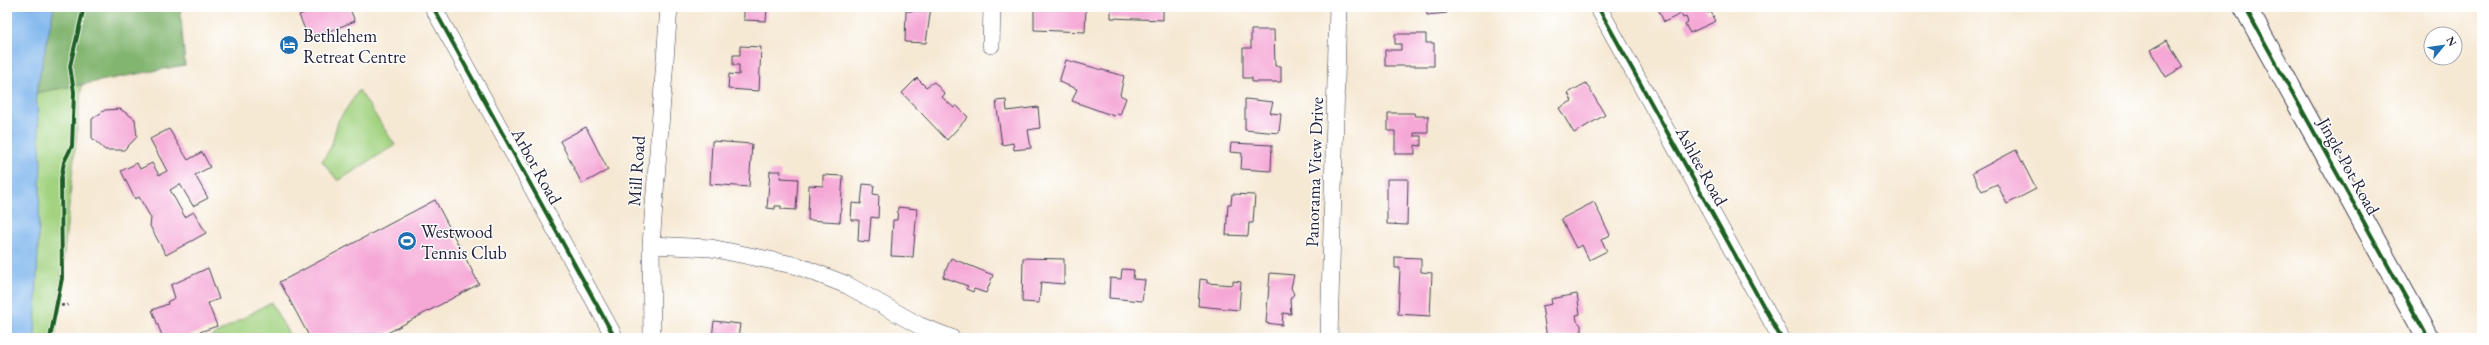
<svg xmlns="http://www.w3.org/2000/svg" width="2489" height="345" font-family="'EB Garamond',serif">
<rect width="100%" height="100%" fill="#fff"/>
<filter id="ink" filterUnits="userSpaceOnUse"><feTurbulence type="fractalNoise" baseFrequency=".025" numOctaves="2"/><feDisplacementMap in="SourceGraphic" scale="8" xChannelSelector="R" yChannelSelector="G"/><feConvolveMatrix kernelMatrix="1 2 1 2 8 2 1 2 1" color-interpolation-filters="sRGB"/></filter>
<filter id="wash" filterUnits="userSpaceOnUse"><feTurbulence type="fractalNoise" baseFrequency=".012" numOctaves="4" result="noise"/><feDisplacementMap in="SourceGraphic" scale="16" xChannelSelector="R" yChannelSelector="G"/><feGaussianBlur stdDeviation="0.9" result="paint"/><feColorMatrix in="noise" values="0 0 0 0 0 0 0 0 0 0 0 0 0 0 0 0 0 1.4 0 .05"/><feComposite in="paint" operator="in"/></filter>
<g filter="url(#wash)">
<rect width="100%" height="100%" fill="#f6e9d4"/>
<!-- green -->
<path fill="#a3d381" stroke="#627a5e" d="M7,7H90L55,338H7Z
M359,90L395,145L338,181L322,161L331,147L338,121Z
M271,302L291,338H209Z"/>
<!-- forest -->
<path fill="#82b56f" stroke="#526c55" d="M54,7H180L185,65L36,93Z"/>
<!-- water -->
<path fill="#7cb4ec" stroke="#4f6b94" d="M7,7H54L36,93L41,161L35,338H7Z"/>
<g id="blocks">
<!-- building -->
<path fill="#f5a7d6" d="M318,7H349L355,21L309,39L299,15Z
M744,7H767L766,21L744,20Z
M915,7H931L926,43L905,42L906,11H914Z
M1034,7H1086L1085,32L1034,30Z
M1111,7H1163V20L1111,18Z
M1426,7H1447V13L1427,15Z
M1657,7H1705L1708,13L1711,12L1716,21L1690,33L1685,24L1688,22L1686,17L1683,18L1681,14L1664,22Z
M1251,30H1274L1275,66H1281V82H1252V78H1243V48H1251Z
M1395,34H1426V43H1434V66H1385V50H1401V44H1395Z
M2167,40L2183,67L2166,77L2150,50Z
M740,46L761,47L759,91L728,89L729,74L739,75V65H733V55H740Z
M1066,60L1124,76L1120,95L1126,98L1120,115L1115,113L1114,116L1072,101L1077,89L1059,82Z
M917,78L926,87L934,82L945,94L942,97L954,108L956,105L968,117L947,140L902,93Z
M1586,83L1605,115L1574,133L1559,108L1572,101L1568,93Z
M1245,99L1273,102L1270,113L1281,114L1279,133L1245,130Z
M1006,100L1007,111L1038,107L1040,128L1028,130L1031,148L1014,150L1013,143L1002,145L996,101Z
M120,109L135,119L137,137L124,150H105L92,138V119L105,110Z
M1388,113H1414L1415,116H1428V133H1414V136H1421V146L1415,145V154H1395V131H1388Z
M586,127L608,170L582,184L560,141Z
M169,129L188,160L202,152L210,167L195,175L208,198L193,206L180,184L170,190L185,217L194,212L206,233L166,255L150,226L151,218L139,197L135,199L121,171L137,163L140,169L152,163L159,175L167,171L150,139Z
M712,141L752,144L749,187L710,184Z
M1231,143L1272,145L1271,171L1241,169L1242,153L1230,152Z
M2016,150L2036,189L2007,204L1997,184L1982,191L1972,173Z
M770,171H781L780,178L798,179L796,210L781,209V206H775V209L767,208Z
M823,175L843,176L840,222L808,220L809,185L823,186Z
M1387,179H1408L1407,225L1387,224Z
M863,184L874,185L873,194L879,195L878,218L871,217L869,242L858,241L859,220H851L852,203L861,204Z
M1232,194L1255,195L1253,223H1249L1248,236L1226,235L1228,204H1231Z
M435,200L479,284L378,338H310L280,282Z
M1594,202L1610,235L1601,240L1607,251L1589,260L1582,245L1576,248L1561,219Z
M898,207L917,209L913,257L891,256L893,220H897Z
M1395,257L1421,258V272L1432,273L1430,316L1398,314L1400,268H1395Z
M951,258L993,275L986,293L974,289L973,292L966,289L968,286L943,277Z
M1023,258L1064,259V284L1041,282L1039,303L1022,302Z
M208,268L219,299L208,303L217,326L183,338H163L152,310L168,304L167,302L175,298L171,285Z
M1122,269L1134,270L1133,279L1145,280L1142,301L1109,298L1110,278L1121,279Z
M1270,273L1294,275L1291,288L1294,294L1290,299L1291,314L1283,313L1282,325L1266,323Z
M1200,279L1207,280V283L1233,285V281L1241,282L1239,310L1198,306Z
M1577,294L1580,314L1576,315L1577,321L1581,325V333L1547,338L1542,306L1552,304L1551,299Z
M714,321L740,324L738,338H712Z"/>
</g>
</g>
<g filter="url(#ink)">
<use href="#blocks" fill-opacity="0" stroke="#424052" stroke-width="1"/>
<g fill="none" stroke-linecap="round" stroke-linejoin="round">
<!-- street casing -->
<g stroke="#424052" stroke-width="18">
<path id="street" d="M433,7L615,338
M1598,7L1781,338
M991,45L992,7
M651,245L711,248L798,266L847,285L920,326L951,338
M652,338L651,245L669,7
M1329,338L1338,7"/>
</g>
<!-- secondary casing -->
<g stroke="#424052" stroke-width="24">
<path id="secondary" d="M2245,7L2428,338"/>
</g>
<!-- path -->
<path stroke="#424052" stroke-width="2.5" stroke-dasharray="3 3" stroke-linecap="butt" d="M55,306L68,305"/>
<!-- street -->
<use href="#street" stroke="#fff" stroke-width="17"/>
<!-- secondary -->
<use href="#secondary" stroke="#fff" stroke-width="22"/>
<!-- cycleway casing -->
<g stroke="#fff" stroke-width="6">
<path id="cycleway" d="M433,7L615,338
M1598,7L1781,338
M2245,7L2428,338
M50,338L62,278L61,179L64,162L72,146L74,92L70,66L84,7"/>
</g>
<!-- cycleway -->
<use href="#cycleway" stroke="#1b5e20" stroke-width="4"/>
</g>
</g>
<!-- icons -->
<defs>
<g id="hotel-disc" transform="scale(1)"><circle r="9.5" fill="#1f6fb2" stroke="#fff"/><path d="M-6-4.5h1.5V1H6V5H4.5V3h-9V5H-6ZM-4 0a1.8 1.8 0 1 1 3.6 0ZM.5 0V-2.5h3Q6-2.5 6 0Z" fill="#fff"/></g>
<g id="stadium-disc" transform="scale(1)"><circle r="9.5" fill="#1f6fb2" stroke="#fff"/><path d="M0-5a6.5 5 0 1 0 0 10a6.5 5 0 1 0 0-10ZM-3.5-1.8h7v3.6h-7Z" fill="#fff"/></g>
</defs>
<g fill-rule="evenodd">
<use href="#hotel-disc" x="289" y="45"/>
<use href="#stadium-disc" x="407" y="241"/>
</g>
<g text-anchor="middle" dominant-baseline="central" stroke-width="3" stroke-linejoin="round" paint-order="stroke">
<!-- poi labels -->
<g font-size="18" fill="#22223b" stroke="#fff" text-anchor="start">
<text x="303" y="35">Bethlehem<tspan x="303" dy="21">Retreat Centre</tspan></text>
<text x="421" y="231">Westwood<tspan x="421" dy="21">Tennis Club</tspan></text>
</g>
<!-- street labels -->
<g font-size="18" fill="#22223b" stroke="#fff">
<text transform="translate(537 166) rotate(61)">Arbot Road</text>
<text transform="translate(1702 166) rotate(61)">Ashlee Road</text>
<text transform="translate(2349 166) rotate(61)">Jingle Pot Road</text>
<text transform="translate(636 171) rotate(-86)">Mill Road</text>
<text transform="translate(1314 172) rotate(-88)">Panorama View Drive</text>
</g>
</g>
<!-- margin -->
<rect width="2489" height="345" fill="none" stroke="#fff" stroke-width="24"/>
<!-- north arrow -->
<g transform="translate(2443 46) rotate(61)"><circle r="19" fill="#ffffff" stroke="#a7a7b1"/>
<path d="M0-3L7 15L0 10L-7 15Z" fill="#1f6fb2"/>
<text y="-6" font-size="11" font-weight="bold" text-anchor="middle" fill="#22223b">N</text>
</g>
</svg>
